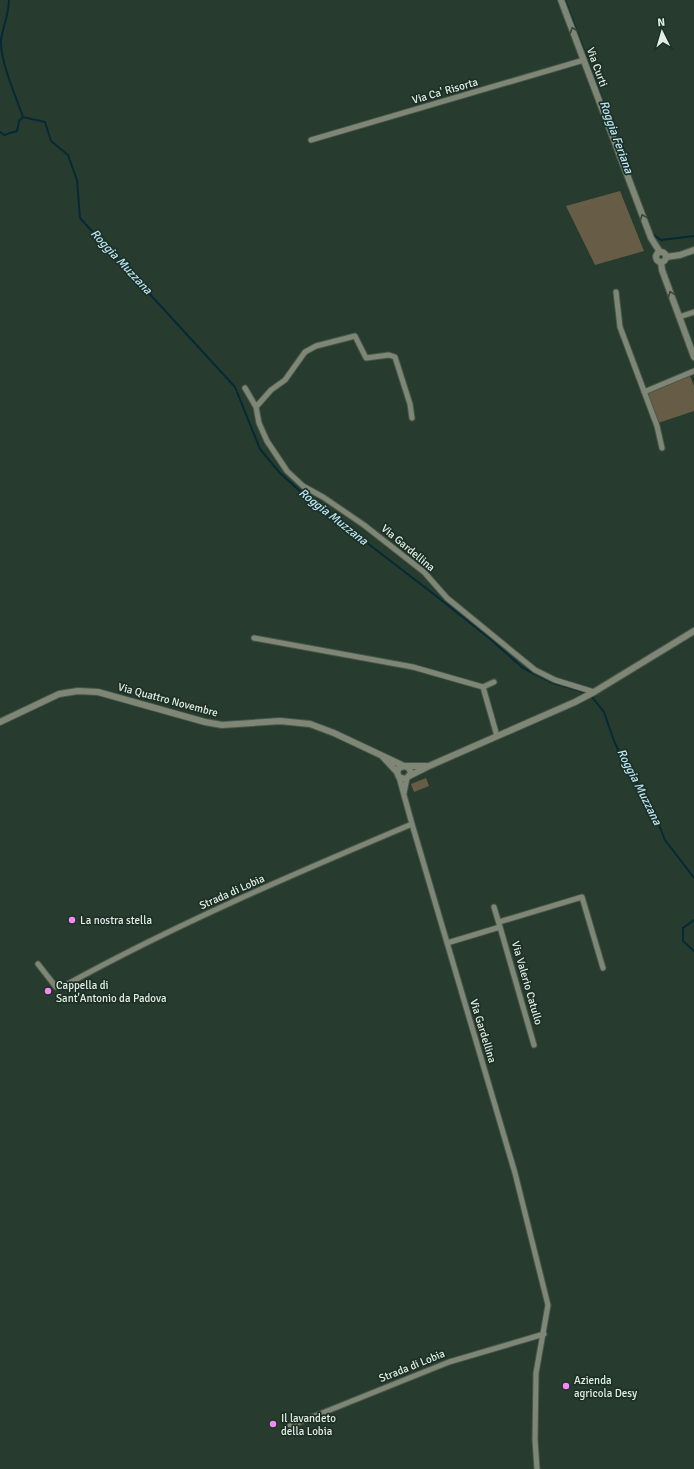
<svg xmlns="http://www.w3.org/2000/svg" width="694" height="1469" font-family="Signika,sans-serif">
<rect width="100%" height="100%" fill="#273b2e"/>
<!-- green -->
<path fill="#675d47" d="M620,191L644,251L595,265L566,206Z
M690,376L694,386V411L655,424L646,392Z
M426,778L429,786L414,792L411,784Z"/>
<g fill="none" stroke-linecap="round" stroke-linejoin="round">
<!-- stream -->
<path stroke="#052a36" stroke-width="2" d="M9,0C9,14 3,26 1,40C0,61 16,97 23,117L45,122L51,141L68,155L77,180L80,218L235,387L260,449L279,472L302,493L431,592L488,637L523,668L553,683L581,691L592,697L604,712L614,741L628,770L651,805L665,840L694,878
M565,0L611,123
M0,132L4,135L17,131L19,121L23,117
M651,232L655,236L661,240L694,236
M694,920L683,928V941L694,951"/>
<!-- minor casing -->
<g stroke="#45584b" stroke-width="7">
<path id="minor" d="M311,140L584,60
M616,292L620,327L657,426L662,448
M679,317L694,312
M245,388L256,407L259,423L267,441L287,471L303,486L323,497L364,525L424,572L447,598L535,670L555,680L594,692
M644,392L694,371
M256,407L271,390L285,380L305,352L316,346L355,336L366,358L389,355L395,357L410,404L412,418
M254,638L413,667L483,687
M494,682L483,687L497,736
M399,777L412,824L515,1173L548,1305L536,1373L535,1440L537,1469
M404,793L407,778
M499,922L582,897L603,968
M500,927L534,1045
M447,943L500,927L494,907
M38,964L56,987L64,986C176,924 294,874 412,824
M290,1426L449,1362L544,1334"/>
</g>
<!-- tertiary casing -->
<g stroke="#45584b" stroke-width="8">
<path id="tertiary" d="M561,0L651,238L660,252
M656 257a5 5 0 1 1 10 0a5 5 0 1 1-10 0Z
M666,257L680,255L694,250
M661,262L662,270L694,357
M0,722L59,694L78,691L98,692L205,722L222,725L280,721L310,724L334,733L404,766
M383,757L397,772L399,777L405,779L407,778L411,773L409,768L404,766L399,768L397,772
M406,766H426
M409,776L429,766L575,702L594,692L694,631"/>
</g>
<!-- minor -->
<use href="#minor" stroke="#808675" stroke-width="5"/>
<!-- tertiary -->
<use href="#tertiary" stroke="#808675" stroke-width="6"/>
</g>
<!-- one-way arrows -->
<defs><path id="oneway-chevron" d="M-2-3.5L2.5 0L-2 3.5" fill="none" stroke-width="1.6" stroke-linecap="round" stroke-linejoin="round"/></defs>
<g stroke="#364639">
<use href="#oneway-chevron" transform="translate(573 30) rotate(-110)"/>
<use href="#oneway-chevron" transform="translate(643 217) rotate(-111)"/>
<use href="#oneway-chevron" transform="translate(671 294) rotate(-110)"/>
</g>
<!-- markers -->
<g fill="#f28af3" stroke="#1d3025" stroke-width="1.5">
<circle cx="72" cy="920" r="4"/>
<circle cx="48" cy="991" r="4"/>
<circle cx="566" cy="1386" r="4"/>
<circle cx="273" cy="1424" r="4"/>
</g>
<g text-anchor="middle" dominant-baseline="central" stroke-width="3.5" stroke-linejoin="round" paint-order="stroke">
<!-- street labels -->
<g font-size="11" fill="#e2eee6" stroke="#1d3025">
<text transform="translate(597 67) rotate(70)">Via Curti</text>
<text transform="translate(445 91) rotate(-16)">Via Ca' Risorta</text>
<text transform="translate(408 548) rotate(40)">Via Gardellina</text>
<text transform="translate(168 700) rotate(15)">Via Quattro Novembre</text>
<text transform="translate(232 892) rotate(-24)">Strada di Lobia</text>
<text transform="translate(527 983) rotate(74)">Via Valerio Catullo</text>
<text transform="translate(483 1031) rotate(73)">Via Gardellina</text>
<text transform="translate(412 1366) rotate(-22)">Strada di Lobia</text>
</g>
<!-- poi labels -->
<g font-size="11" fill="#e2eee6" stroke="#1d3025" text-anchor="start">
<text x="80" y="920">La nostra stella</text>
<text x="56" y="985">Cappella di<tspan x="56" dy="13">Sant'Antonio da Padova</tspan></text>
<text x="574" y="1380">Azienda<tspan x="574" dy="13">agricola Desy</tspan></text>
<text x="281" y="1418">Il lavandeto<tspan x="281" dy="13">della Lobia</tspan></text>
</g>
<!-- water labels -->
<g font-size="12" font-style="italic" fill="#bae6f8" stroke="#1d3025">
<text transform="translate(616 137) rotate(70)">Roggia Feriana</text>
<text transform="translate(121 262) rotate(47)">Roggia Muzzana</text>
<text transform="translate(333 517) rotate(38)">Roggia Muzzana</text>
<text transform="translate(639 787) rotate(63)">Roggia Muzzana</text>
</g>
</g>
<!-- north arrow -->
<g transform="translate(662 32) rotate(355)" stroke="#1d3025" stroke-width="3" paint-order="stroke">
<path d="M0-3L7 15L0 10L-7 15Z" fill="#e2eee6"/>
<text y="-6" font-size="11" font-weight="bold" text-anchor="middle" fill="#e2eee6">N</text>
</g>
</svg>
